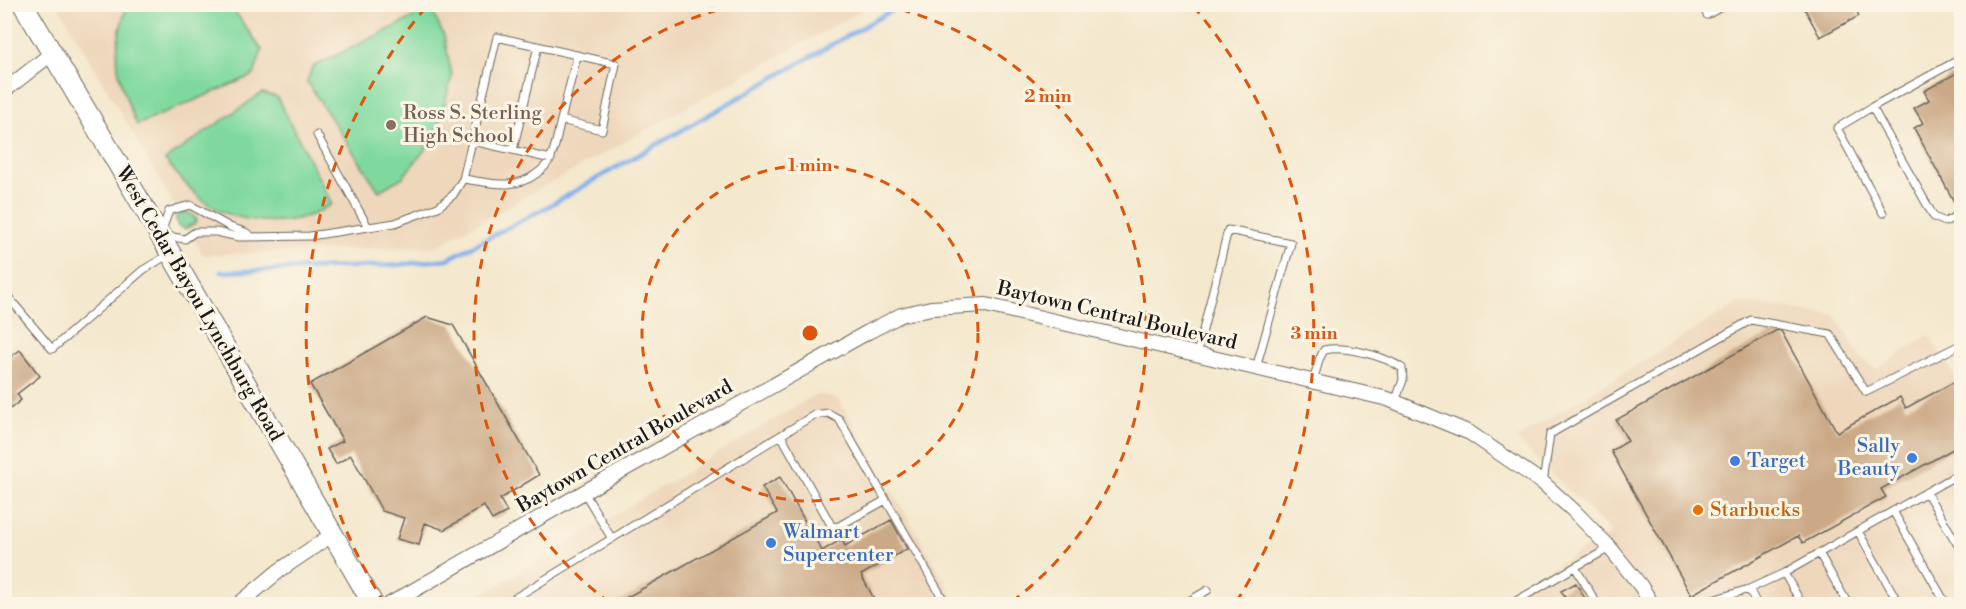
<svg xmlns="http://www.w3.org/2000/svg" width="1966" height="609" font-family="'Libre Bodoni',serif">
<defs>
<pattern id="grass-dots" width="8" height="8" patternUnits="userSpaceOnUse" patternTransform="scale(1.5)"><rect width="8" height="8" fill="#7fd99f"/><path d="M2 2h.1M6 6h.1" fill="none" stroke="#6dba88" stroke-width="1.8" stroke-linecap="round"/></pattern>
</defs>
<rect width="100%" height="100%" fill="#fcf5e5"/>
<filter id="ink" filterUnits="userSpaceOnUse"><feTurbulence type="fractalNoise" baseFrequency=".0167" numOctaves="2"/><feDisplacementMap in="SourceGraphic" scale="12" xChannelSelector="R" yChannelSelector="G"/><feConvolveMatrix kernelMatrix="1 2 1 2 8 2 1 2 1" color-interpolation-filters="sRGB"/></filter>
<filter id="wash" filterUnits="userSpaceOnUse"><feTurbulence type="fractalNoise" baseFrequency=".008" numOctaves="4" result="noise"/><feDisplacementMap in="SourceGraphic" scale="24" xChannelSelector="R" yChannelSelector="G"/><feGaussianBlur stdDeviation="1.35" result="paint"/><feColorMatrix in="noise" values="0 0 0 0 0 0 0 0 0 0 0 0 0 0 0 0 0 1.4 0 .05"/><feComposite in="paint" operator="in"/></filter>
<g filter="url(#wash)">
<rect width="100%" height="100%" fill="#f4e8ce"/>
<!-- built -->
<path fill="#eed7bb" d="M58,5H871L437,246L203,255Z
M1740,302L1835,315L1861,358L1876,369L1929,335L1961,386V604H1488L1612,533L1516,439Z
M817,394L839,399L958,604H466Z"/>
<!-- grass -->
<path fill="url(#grass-dots)" stroke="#4e7a5e" stroke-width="1.5" d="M183,212L191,214L197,220L194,224L185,229L178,226L176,219L177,216Z"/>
<!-- pitch -->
<path fill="#7fd99f" stroke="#4e7a5e" stroke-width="1.5" d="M128,4L230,5L262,50L254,75L137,125C117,81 109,51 128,4Z
M431,9L444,36L452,76L436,136L403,177L379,191L307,82L312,67Z
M262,93L277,97L332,204C325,208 318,212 311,215C277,227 232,222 204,201C189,190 177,174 165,160Z"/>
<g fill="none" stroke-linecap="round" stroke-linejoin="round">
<!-- stream -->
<path stroke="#7faeea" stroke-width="4.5" d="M221,272L398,265L448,259L547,207L903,4"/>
</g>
<g id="blocks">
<!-- building -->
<path fill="#cba986" d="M1802,4H1853L1859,16L1820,37Z
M1962,70V207L1958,209L1914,128L1923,123L1914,108L1929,100L1924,91Z
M427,317L453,325L539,475L500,499L507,512L492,520L484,506L444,530L425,523L419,545L397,539L404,518L382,511L351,455L336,464L327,449L343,441L310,384Z
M1777,330L1781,331L1837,432L1900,397L1906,408L1952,383L1962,400V444L1881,489L1886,497L1803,543L1798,536L1691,595L1611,451L1628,441L1616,420Z
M20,350L40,376L17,394L21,400L4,414V362Z
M780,477L822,551L842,539L845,546L891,520L907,549L861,575L877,604H615L777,513L762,487Z
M1576,583L1588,604H1569L1561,591Z"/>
</g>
</g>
<g filter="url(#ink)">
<use href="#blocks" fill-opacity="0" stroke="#68635a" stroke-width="1.5"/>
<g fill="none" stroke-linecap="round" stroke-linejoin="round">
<!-- service casing -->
<g stroke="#68635a" stroke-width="9">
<path id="service" d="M1702,4L1707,15L1726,4
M497,37L616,64L602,130L561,120C558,132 556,146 551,157C548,164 542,170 536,174C514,191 488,182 463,179Z
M1962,58L1872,107L1934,217L1945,222L1962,213
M1872,107L1837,128L1883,213
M561,120L577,56
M317,135L368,227
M473,141L551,159
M513,150L538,46
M162,230L169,211L190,205L230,227L245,232L251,236
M166,236L185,239L195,232H216L239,237L310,236L395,223L438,207L453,195L463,179
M4,292L52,349L143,270L168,255
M1197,354L1228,230L1291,243L1256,368
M1313,382L1319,360L1324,350C1345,345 1384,356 1402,368L1403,380L1395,402
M781,435L831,525L837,527L886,500
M1543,483L1550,434L1751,320L1830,334L1866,392L1962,344
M584,492L612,539
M1926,492L1962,552
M1893,511L1946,604
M1858,531L1899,604
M1819,553L1848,604
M1575,567L1597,604
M1784,573L1802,604
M1749,589L1757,604
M505,604L814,415L828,413L839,419L946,604
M1184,604L1208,590
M1511,604L1575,567L1610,548
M1699,604L1749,589L1784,573L1962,472"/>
</g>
<!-- minor casing -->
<g stroke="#68635a" stroke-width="16">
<path id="minor" d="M4,91L51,54
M239,604L280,570L333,534
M390,604L584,492L868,332L901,315L931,308L986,305L1388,399L1470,433L1543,483L1574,511L1610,548L1640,585L1652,604"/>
</g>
<!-- secondary casing -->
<g stroke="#68635a" stroke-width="22">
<path id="secondary" d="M23,4L160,235L373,604"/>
</g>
<!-- service -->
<use href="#service" stroke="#fff" stroke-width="7"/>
<!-- minor -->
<use href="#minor" stroke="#fff" stroke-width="14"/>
<!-- secondary -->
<use href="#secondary" stroke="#fff" stroke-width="20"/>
</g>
</g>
<!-- distance rings -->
<g fill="none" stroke="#de560d" stroke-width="3" stroke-dasharray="10 8">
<circle cx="810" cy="333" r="168"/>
<path d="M610 603A336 336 0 0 1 737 5M883 5A336 336 0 0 1 1010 603"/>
<path d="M385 604A504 504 0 0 1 427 6M1193 6A504 504 0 0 1 1235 604"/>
</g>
<!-- markers -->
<circle fill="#8d6e63" stroke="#fcf5e5" stroke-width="2" cx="391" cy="125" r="6"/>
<g fill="#3f7fe0" stroke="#fcf5e5" stroke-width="2">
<circle cx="1912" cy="458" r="6"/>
<circle cx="1735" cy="461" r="6"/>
<circle cx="771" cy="543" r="6"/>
</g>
<circle fill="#e8710a" stroke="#fcf5e5" stroke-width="2" cx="1698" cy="510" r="6"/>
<g text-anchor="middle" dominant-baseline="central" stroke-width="6" stroke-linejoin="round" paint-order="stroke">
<!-- education labels -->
<g font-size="20" fill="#785e54" stroke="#fcf5e5" text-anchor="start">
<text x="403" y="113">Ross S. Sterling<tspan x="403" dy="23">High School</tspan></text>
</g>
<!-- street labels -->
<g font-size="20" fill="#1c1c1c" stroke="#fcf5e5">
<text transform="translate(199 304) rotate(60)">West Cedar Bayou Lynchburg Road</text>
<text transform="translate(1117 316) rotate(13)">Baytown Central Boulevard</text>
<text transform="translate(625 447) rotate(-30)">Baytown Central Boulevard</text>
</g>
<!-- shop labels -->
<g font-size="20" fill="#366cbe" stroke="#fcf5e5" text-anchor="start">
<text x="1900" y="446" text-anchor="end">Sally<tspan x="1900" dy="23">Beauty</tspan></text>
<text x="1747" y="461">Target</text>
<text x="783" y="532">Walmart<tspan x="783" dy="23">Supercenter</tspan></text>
</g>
<!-- food labels -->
<g font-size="20" fill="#c56008" stroke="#fcf5e5" text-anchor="start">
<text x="1710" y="510">Starbucks</text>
</g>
</g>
<circle cx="810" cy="333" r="9" fill="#de560d" stroke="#fcf5e5" stroke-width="3"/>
<g font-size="18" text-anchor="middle" font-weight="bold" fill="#de560d" stroke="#fcf5e5" stroke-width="6" stroke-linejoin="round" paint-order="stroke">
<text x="1048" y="102">2 min</text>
<text x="810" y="171">1 min</text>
<text x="1314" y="339">3 min</text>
</g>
<!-- margin -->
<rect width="1966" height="609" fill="none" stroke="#fcf5e5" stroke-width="24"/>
</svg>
